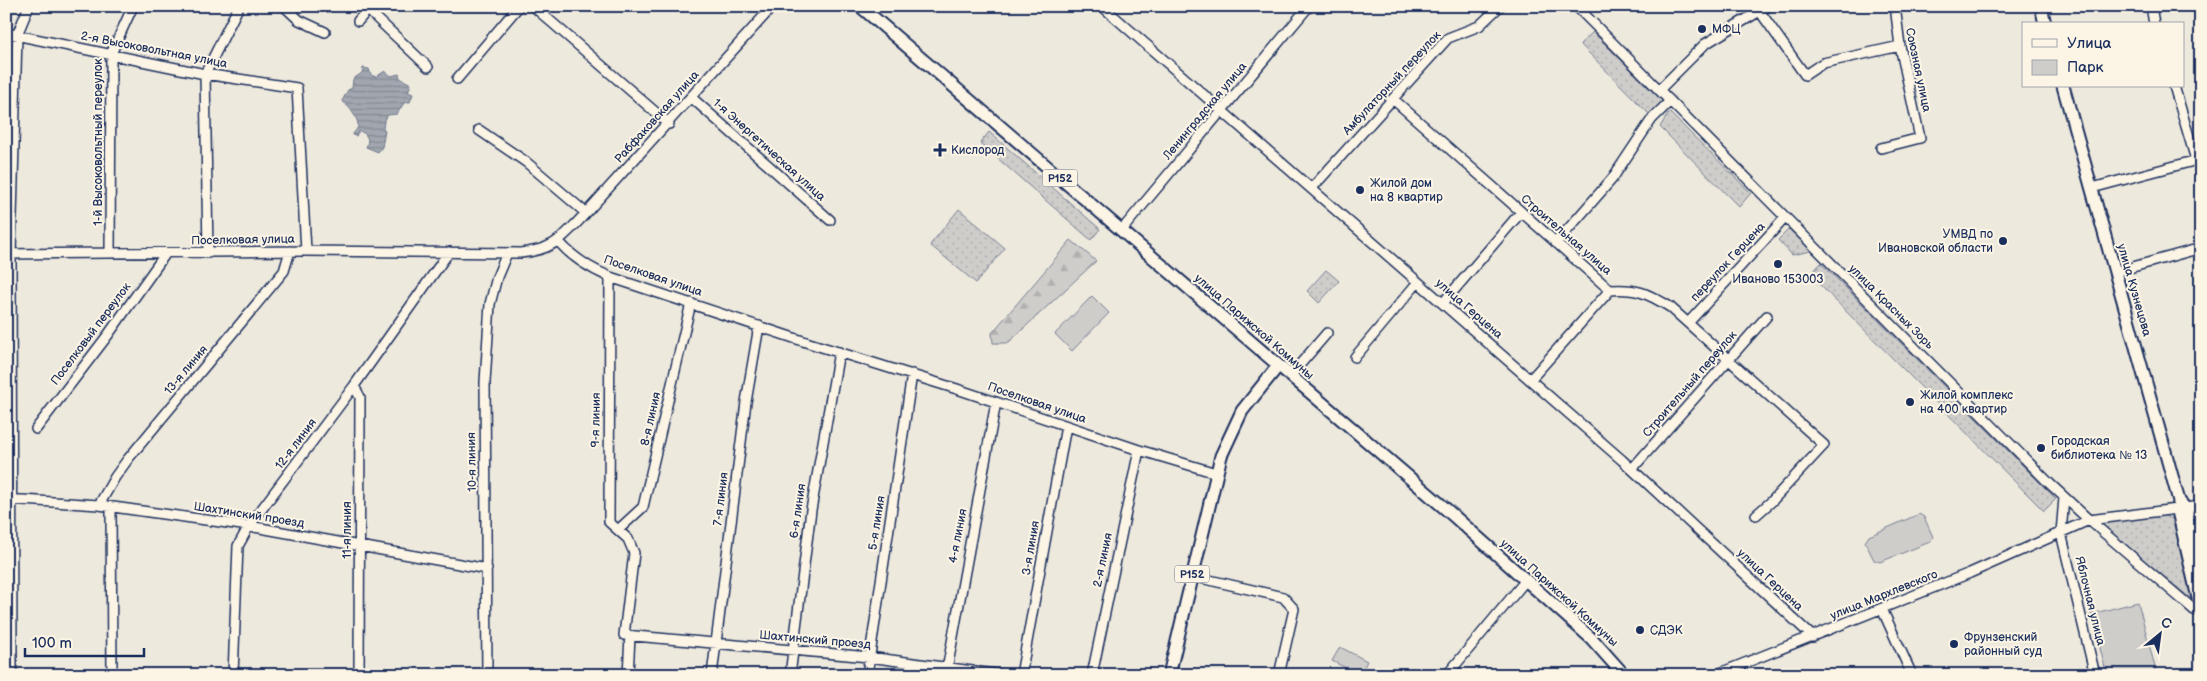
<svg xmlns="http://www.w3.org/2000/svg" width="2207" height="681" font-family="'Balsamiq Sans',sans-serif">
<defs>
<pattern id="green-dots" width="8" height="8" patternUnits="userSpaceOnUse" patternTransform="scale(1.25)"><rect width="8" height="8" fill="#cfcdca"/><path d="M2 2h.1M6 6h.1" fill="none" stroke="#b1b0b0" stroke-width="1.8" stroke-linecap="round"/></pattern>
<pattern id="forest-firs" width="22" height="20" patternUnits="userSpaceOnUse" patternTransform="scale(1.25)"><rect width="22" height="20" fill="#cfcdca"/><path d="M5 1l3.5 6h-7zM16 11l3.5 6h-7z" fill="#b1b0b0"/></pattern>
<pattern id="water-rules" width="6" height="5" patternUnits="userSpaceOnUse" patternTransform="scale(1.25)"><rect width="6" height="5" fill="#a2a7af"/><path d="M0 2.5h6" fill="none" stroke="#838892"/></pattern>
</defs>
<rect width="100%" height="100%" fill="#eee9dd"/>
<filter id="ink" filterUnits="userSpaceOnUse"><feTurbulence type="fractalNoise" baseFrequency=".02" numOctaves="2"/><feDisplacementMap in="SourceGraphic" scale="10" xChannelSelector="R" yChannelSelector="G"/><feConvolveMatrix kernelMatrix="1 2 1 2 8 2 1 2 1" color-interpolation-filters="sRGB"/></filter>
<g filter="url(#ink)">
<!-- green -->
<path fill="url(#green-dots)" stroke="#757e94" d="M1593,32L1663,102L1650,115L1580,44Z
M1669,112L1751,193L1739,207L1660,127Z
M989,132L1100,229L1091,240L980,143Z
M959,209L1005,248L976,283L930,245Z
M1790,228L1811,251L1792,255L1778,240Z
M1821,263L2056,499L2044,511L1810,275Z
M1326,270L1339,281L1319,303L1307,291Z
M2149,515L2167,516L2179,523L2193,594L2190,598L2102,525L2118,517Z"/>
<!-- forest -->
<path fill="url(#forest-firs)" stroke="#757e94" d="M1071,240L1096,261L1008,343H993L992,333Z"/>
<!-- pitch -->
<path fill="#cfcdca" stroke="#757e94" d="M1092,296L1109,313L1072,351L1055,334Z
M1919,514L1924,517L1933,537L1930,542L1880,562L1874,560L1865,542L1869,536Z
M2138,602L2157,675H2107L2091,614Z
M1340,647L1367,661L1360,675L1332,661Z"/>
<!-- water -->
<path fill="url(#water-rules)" stroke="#6c778f" d="M363,68L369,69L371,75L376,77L385,71L391,76L399,74L400,78L411,84L408,92L413,94L410,102L404,103L397,114L388,115L384,121L383,129L385,131L382,147L378,152L366,147C370,140 367,133 359,131L356,136L352,135C354,132 358,129 358,125C358,118 348,105 342,101L348,90L352,88L353,79L362,73Z"/>
<g fill="none" stroke-linecap="round" stroke-linejoin="round">
<!-- minor casing -->
<g stroke="#1b2f5e" stroke-width="12">
<path id="minor" d="M284,6L299,20L325,32
M533,6L669,124
M1102,6L1622,460L1813,637
M1576,6L2049,483L2089,520L2185,602L2194,610L2201,611
M1756,6L1805,75L1823,63L1900,46
M2151,6L2154,24
M368,10L428,67
M358,21L371,6
M6,33L205,74L297,88L306,251
M457,79L519,6
M2174,86L2196,160
M1659,90L1705,44L1768,6
M692,98L830,220
M1393,99L1610,290C1637,288 1647,293 1670,307L1824,445L1772,501L1756,515
M479,130L526,162L586,213
M1881,148L1920,138L1900,46L1895,6
M1312,188L1448,38L1479,26L1500,6
M2092,188L2201,159
M1121,231L1309,6
M559,242C573,258 591,269 610,277L809,343L957,389L1139,450L1216,473
M1556,243L1612,179L1652,119L1670,101
M110,253L111,54L133,6
M208,253L205,74L239,6
M6,254L306,251L520,253C555,250 563,237 586,213L773,6
M2115,272L2201,248
M610,277L609,522L628,539L634,553L624,635L869,657L1002,675
M1443,303L1521,212
M1688,323L1785,218
M1355,357L1418,282
M1290,376L1327,333
M1530,380L1610,290
M354,386L360,397L359,675
M36,429L108,335L166,253
M1632,469L1767,316
M2064,498L2061,533L2095,675
M7,499L99,505L249,526L487,569
M99,505L115,477L128,459L284,271L290,251
M111,507L112,675
M618,530L643,507L691,303
M1192,576L1283,597L1294,609L1279,675
M1882,609L1912,675
M12,675L11,254L17,35L29,6
M233,675L238,546L249,526L354,386L449,252
M487,675L485,382L490,304L497,277L507,253
M628,675L630,636
M712,675L746,402L759,326
M790,675L811,510L839,352
M867,675L912,374
M946,675L996,402
M1021,675L1066,426
M1092,675L1139,450
M1447,675L1526,580
M1715,675L1970,573L2089,520L2201,506"/>
</g>
<!-- major casing -->
<g stroke="#1b2f5e" stroke-width="15">
<path id="major" d="M860,6L1447,510L1592,639L1624,675
M2041,6L2045,24
M2063,86L2179,501L2178,511L2201,611
M2179,501L2186,509L2201,572
M1169,675L1221,456L1242,411L1278,366"/>
</g>
<!-- minor -->
<use href="#minor" stroke="#fcf5e5" stroke-width="9"/>
<!-- major -->
<use href="#major" stroke="#fcf5e5" stroke-width="11"/>
</g>
</g>
<!-- markers -->
<g fill="#1b2f5e" stroke="#fcf5e5" stroke-width="2">
<circle cx="1702" cy="29" r="5"/>
<path d="M937.5 142.5h5v5h5v5h-5v5h-5v-5h-5v-5h5z"/>
<circle cx="1360" cy="190" r="5"/>
<circle cx="2003" cy="241" r="5"/>
<circle cx="1778" cy="264" r="5"/>
<circle cx="1910" cy="402" r="5"/>
<circle cx="2041" cy="448" r="5"/>
<circle cx="1640" cy="630" r="5"/>
<circle cx="1954" cy="644" r="5"/>
</g>
<g text-anchor="middle" dominant-baseline="central" stroke-width="4" stroke-linejoin="round" paint-order="stroke">
<!-- shield labels -->
<g fill="#fcf5e5" stroke="#5e6a86" stroke-width="1">
<rect x="1042.5" y="169.5" width="35" height="17" rx="4"/>
<rect x="1174.5" y="565.5" width="35" height="17" rx="4"/>
</g>
<g font-size="11" font-weight="bold" fill="#1b2f5e">
<text x="1060" y="178">Р152</text>
<text x="1192" y="574">Р152</text>
</g>
<!-- poi labels -->
<g font-size="12" fill="#1b2f5e" stroke="#fcf5e5" text-anchor="start">
<text x="1712" y="29">МФЦ</text>
<text x="951" y="150">Кислород</text>
<text x="1370" y="183">Жилой дом<tspan x="1370" dy="14">на 8 квартир</tspan></text>
<text x="1993" y="234" text-anchor="end">УМВД по<tspan x="1993" dy="14">Ивановской области</tspan></text>
<text x="1778" y="279" text-anchor="middle">Иваново 153003</text>
<text x="1920" y="395">Жилой комплекс<tspan x="1920" dy="14">на 400 квартир</tspan></text>
<text x="2051" y="441">Городская<tspan x="2051" dy="14">библиотека № 13</tspan></text>
<text x="1650" y="630">СДЭК</text>
<text x="1964" y="637">Фрунзенский<tspan x="1964" dy="14">районный суд</tspan></text>
</g>
<!-- street labels -->
<g font-size="12" fill="#1b2f5e" stroke="#fcf5e5">
<text transform="translate(154 50) rotate(11)">2-я Высоковольтная улица</text>
<text transform="translate(1918 70) rotate(78)">Союзная улица</text>
<text transform="translate(1392 83) rotate(-47)">Амбулаторный переулок</text>
<text transform="translate(1205 111) rotate(-50)">Ленинградская улица</text>
<text transform="translate(657 117) rotate(-48)">Рабфаковская улица</text>
<text transform="translate(98 142) rotate(-90)">1-й Высоковольтный переулок</text>
<text transform="translate(769 150) rotate(42)">1-я Энергетическая улица</text>
<text transform="translate(1566 235) rotate(41)">Строительная улица</text>
<text transform="translate(243 240) rotate(-1)">Поселковая улица</text>
<text transform="translate(1728 262) rotate(-47)">переулок Герцена</text>
<text transform="translate(653 276) rotate(19)">Поселковая улица</text>
<text transform="translate(2134 290) rotate(74)">улица Кузнецова</text>
<text transform="translate(1891 307) rotate(45)">улица Красных Зорь</text>
<text transform="translate(1469 309) rotate(41)">улица Герцена</text>
<text transform="translate(1254 327) rotate(41)">улица Парижской Коммуны</text>
<text transform="translate(91 334) rotate(-53)">Поселковый переулок</text>
<text transform="translate(186 370) rotate(-50)">13-я линия</text>
<text transform="translate(1690 384) rotate(-49)">Строительный переулок</text>
<text transform="translate(1037 403) rotate(19)">Поселковая улица</text>
<text transform="translate(651 419) rotate(-77)">8-я линия</text>
<text transform="translate(596 420) rotate(-89)">9-я линия</text>
<text transform="translate(296 444) rotate(-53)">12-я линия</text>
<text transform="translate(472 462) rotate(-91)">10-я линия</text>
<text transform="translate(721 499) rotate(-83)">7-я линия</text>
<text transform="translate(798 511) rotate(-82)">6-я линия</text>
<text transform="translate(249 515) rotate(9)">Шахтинский проезд</text>
<text transform="translate(877 523) rotate(-81)">5-я линия</text>
<text transform="translate(347 530) rotate(-90)">11-я линия</text>
<text transform="translate(958 536) rotate(-79)">4-я линия</text>
<text transform="translate(1031 548) rotate(-80)">3-я линия</text>
<text transform="translate(1103 560) rotate(-78)">2-я линия</text>
<text transform="translate(1770 580) rotate(43)">улица Герцена</text>
<text transform="translate(1559 593) rotate(42)">улица Парижской Коммуны</text>
<text transform="translate(1884 595) rotate(-22)">улица Мархлевского</text>
<text transform="translate(2090 601) rotate(76)">Яблочная улица</text>
<text transform="translate(815 640) rotate(5)">Шахтинский проезд</text>
</g>
</g>
<!-- margin -->
<rect width="2207" height="681" fill="none" stroke="#fcf5e5" stroke-width="25"/>
<rect x="12" y="12" width="2182" height="656" fill="none" stroke="#1b2f5e" stroke-width="2" filter="url(#ink)"/>
<!-- legend -->
<rect x="2022" y="22" width="162" height="65" fill="#fcf5e5" stroke="#a2a6af"/>
<rect x="2032" y="39" width="25" height="8" fill="#fcf5e5" stroke="#a2a6af"/>
<text x="2067" y="48" font-size="15" fill="#1b2f5e">Улица</text>
<rect x="2032" y="60" width="25" height="15" fill="#cfcdca" stroke="#a2a6af"/>
<text x="2067" y="72" font-size="15" fill="#1b2f5e">Парк</text>
<!-- north arrow -->
<g transform="translate(2160 634) rotate(29)" stroke="#fcf5e5" stroke-width="4" paint-order="stroke">
<path d="M0-4L9 19L0 12L-9 19Z" fill="#1b2f5e"/>
<text y="-8" font-size="14" font-weight="bold" text-anchor="middle" fill="#1b2f5e">С</text>
</g>
<!-- scale -->
<path d="M25 648v8h119v-8" fill="none" stroke="#1b2f5e" stroke-width="2.5"/>
<text x="32" y="648" font-size="15" fill="#1b2f5e" stroke="#fcf5e5" stroke-width="4" paint-order="stroke">100 m</text>
</svg>
